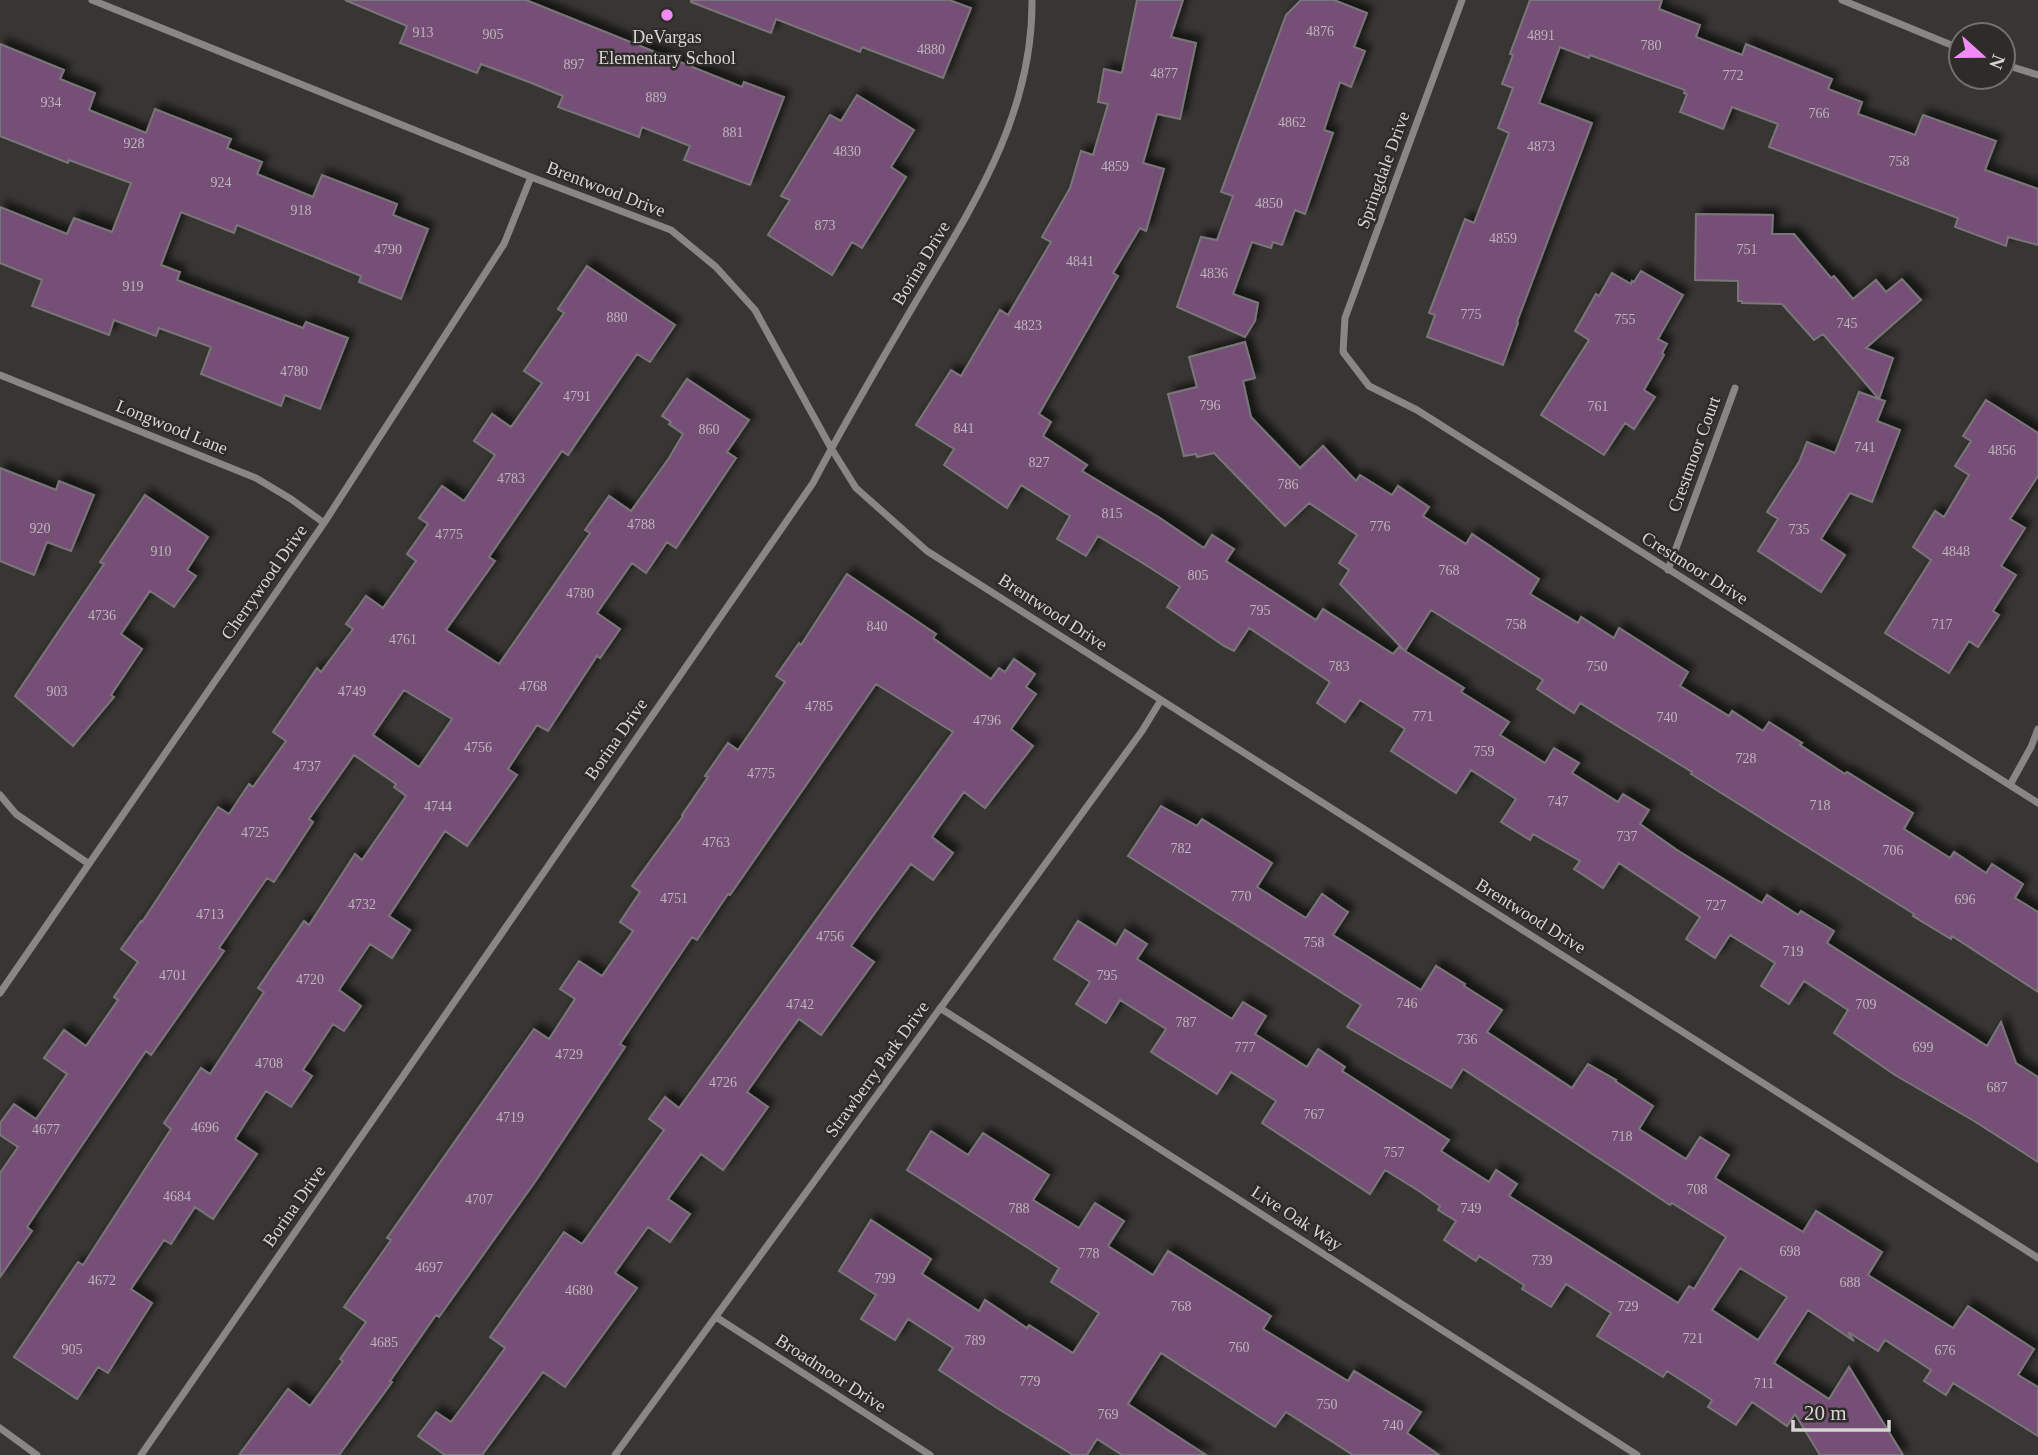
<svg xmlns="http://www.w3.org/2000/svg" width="2038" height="1455" font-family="'Times New Roman',serif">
<defs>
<filter id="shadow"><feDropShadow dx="6" dy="-6" stdDeviation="3.5" flood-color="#0009"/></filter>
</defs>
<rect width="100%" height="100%" fill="#373633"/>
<!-- building -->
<path fill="#765076" stroke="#797679" stroke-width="2" fill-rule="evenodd" filter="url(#shadow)" d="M345,0H526L742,87L744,82L784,97L750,185L684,160L690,146L642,127L639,137L558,107L563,96L529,82L481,64L477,73L400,43L407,26Z
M691,0H949L971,8L943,78L862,47L860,52L776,19L771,33L691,2Z
M1137,0H1183L1171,37L1196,43L1180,119L1157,114L1143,163L1164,169L1146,231L1140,228L1113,273L1118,276L1039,414L1051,422L1043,436L1087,465L1082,471L1160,518L1204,548L1212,535L1234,549L1226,561L1316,620L1323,609L1393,654L1399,647L1404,650L1340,584L1349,570L1339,563L1357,535L1309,503L1285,526L1214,453L1197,457L1196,454L1184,456L1168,394L1197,387L1189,357L1245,342L1255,378L1243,381L1251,417L1300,468L1323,446L1356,481L1360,475L1392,495L1398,486L1429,507L1423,516L1466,544L1472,534L1539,579L1530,594L1578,623L1581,617L1614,638L1619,628L1688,672L1680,686L1729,716L1732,711L1763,731L1769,722L1802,743L1800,745L1845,774L1847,772L1913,813L1904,829L1950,858L1954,852L1986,873L1992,864L2023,884L2015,898L2038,912V992L1952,936L1951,939L1913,916L1914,914L1691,774L1692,772L1580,703L1574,713L1537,689L1543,680L1431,610L1405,651L1464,688L1461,692L1509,722L1500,735L1545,763L1554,748L1579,763L1572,773L1618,802L1623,794L1649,810L1640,824L1677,850L1762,903L1767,895L1798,915L1801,911L1834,931L1827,943L1987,1046L2001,1022L2016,1063L2038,1077V1162L1974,1121L1895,1075L1834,1033L1848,1010L1804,981L1789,1004L1761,986L1775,963L1730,935L1715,958L1686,939L1700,917L1619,863L1603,888L1574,869L1580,861L1533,834L1530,840L1501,822L1516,799L1471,770L1456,793L1391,751L1405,729L1360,700L1345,722L1317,703L1330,682L1249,628L1234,651L1224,646L1167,607L1180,587L1141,562L1098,536L1086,556L1057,539L1070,516L1021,485L1007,508L944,465L954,449L916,425L951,370L961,376L1000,310L1008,315L1051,242L1042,237L1070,188L1081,151L1093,155L1108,104L1098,102L1104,69L1122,73Z
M1301,0H1334L1367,13L1354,47L1365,51L1351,87L1340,82L1324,130L1333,133L1305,214L1295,210L1282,245L1273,242L1271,248L1252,242L1233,294L1258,303L1255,321L1245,337L1177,307L1201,237L1217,240L1233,196L1221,192L1286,15Z
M1530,0H1662L1659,9L1700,25L1696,37L1742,55L1746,44L1832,79L1828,89L1862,102L1858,114L1915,135L1923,115L1996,141L1985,170L2038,189V245L2008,237L2006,246L1955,227L1958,218L1769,147L1778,124L1732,107L1723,129L1680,112L1687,94L1684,93L1685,90L1590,55L1589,58L1560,47L1539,103L1592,123L1517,322L1518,323L1503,365L1427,337L1435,315L1429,313L1465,219L1474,223L1509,133L1498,128L1513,88L1502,84L1513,55L1510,54Z
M0,44L64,70L60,79L95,93L89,110L146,133L155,109L231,139L227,148L262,162L257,174L313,197L322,175L397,204L393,215L428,229L401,299L359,282L361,276L237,225L234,233L181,212L161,265L180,272L177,280L303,328L306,322L348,338L320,409L285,395L281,406L201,374L211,347L159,328L156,336L114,320L109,335L32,306L42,280L0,263V207L67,234L74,218L112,232L131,183L69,160L68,163L0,136Z
M857,95L914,130L891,167L906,177L862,248L852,242L832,275L768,235L790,200L781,196L830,115L841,121Z
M1696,214L1773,215L1772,234H1794L1831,278L1834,276L1853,299L1876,280L1886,292L1902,279L1921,300L1866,348L1893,358L1879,399L1823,334L1814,340L1782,304L1742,303V301H1738V281L1695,280Z
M587,266L675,325L650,362L637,354L568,455L562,451L489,557L495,561L446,630L499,664L590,533L585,530L609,496L631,511L669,458L683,434L669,424L671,422L662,416L687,379L749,420L727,452L736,458L676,548L667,542L646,573L632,563L597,613L620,629L600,658L597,656L548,731L537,725L508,769L517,775L467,846L445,831L389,916L410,930L392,958L370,944L339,990L361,1006L344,1031L333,1024L303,1070L312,1076L291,1107L266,1091L235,1139L257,1154L213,1219L195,1207L171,1244L164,1240L131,1289L152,1303L108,1373L98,1367L77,1399L14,1357L78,1262L83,1265L171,1129L164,1123L201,1068L210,1074L264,992L258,988L304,921L309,925L355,854L362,860L406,796L394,787L396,784L354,755L309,819L313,822L274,882L267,878L219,948L224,951L151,1055L146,1051L74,1157L27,1227L32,1231L0,1277V1173L18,1147L0,1135V1123L14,1104L36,1119L67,1074L44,1058L64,1030L86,1046L118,1000L114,997L138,962L121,949L141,921L142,922L218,807L229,814L249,784L253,787L286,741L273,732L317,668L321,672L353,629L346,624L366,596L383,608L416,561L407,554L428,524L419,518L442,486L464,501L495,455L474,441L492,414L511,427L542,383L524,371L564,313L558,309ZM404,690L452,719L419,767L373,735Z
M1641,271L1683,295L1658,339L1667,344L1662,353L1664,355L1644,390L1655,397L1634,429L1625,423L1604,455L1541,415L1589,340L1575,331L1596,294L1599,296L1612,273L1631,284L1632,281L1634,282Z
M1859,392L1885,401L1877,421L1900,430L1872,502L1850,493L1821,539L1845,555L1821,592L1758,551L1778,519L1767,512L1799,462L1807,442L1835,453Z
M1986,400L2038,433V476L2010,519L2025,528L2001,566L2016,575L1993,611L1999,615L1978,647L1969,641L1949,673L1885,633L1931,560L1913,547L1935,511L1944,517L1969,475L1955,466L1971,441L1963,436Z
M0,468L56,490L59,481L94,495L71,551L47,542L34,575L0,561Z
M145,495L208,537L187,570L196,576L174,607L150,591L121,634L142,649L111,695L114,697L73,746L15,696L104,564L100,562Z
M847,574L936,634L933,638L991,679L999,668L1005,672L1014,659L1035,674L1026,687L1036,694L1011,729L1033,746L985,808L964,792L932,837L953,853L933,880L911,864L885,899L851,946L874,962L821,1035L799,1019L780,1045L747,1092L768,1107L723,1170L701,1154L668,1199L690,1214L670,1242L648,1227L630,1252L615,1273L637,1288L565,1387L543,1372L482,1455H445L418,1436L436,1412L451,1422L474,1391L505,1348L490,1337L564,1232L582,1244L664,1130L649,1119L665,1097L679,1108L953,732L876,684L730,895L728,894L697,940L692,937L620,1044L625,1047L537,1179L439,1317L436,1315L390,1381L392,1382L339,1455H239L288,1389L310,1406L343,1361L340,1359L366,1322L344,1307L391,1240L387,1238L534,1029L549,1039L575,999L560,989L579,961L602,976L633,931L620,922L640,892L632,886L683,816L682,815L708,777L705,776L728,743L738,750L785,682L776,676L799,643L801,645Z
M1161,806L1197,826L1202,819L1272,863L1257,887L1306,918L1322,894L1342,908L1348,912L1333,935L1421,990L1436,966L1465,984L1464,986L1502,1010L1487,1032L1572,1088L1588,1064L1616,1080L1615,1081L1653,1106L1639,1129L1686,1159L1700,1137L1729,1155L1715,1178L1765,1209L1803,1232L1816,1211L1882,1252L1868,1275L1953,1328L1968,1306L2034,1349L2018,1375L2038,1387V1436L1953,1383L1946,1395L1924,1381L1931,1370L1885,1340L1878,1351L1848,1332L1854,1341L1808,1310L1774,1363L1829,1399L1849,1367L1903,1455H1820L1795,1414L1787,1426L1752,1402L1736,1425L1708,1407L1712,1400L1667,1371L1663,1377L1597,1336L1611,1313L1566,1284L1551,1307L1522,1289L1524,1285L1479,1256L1476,1261L1444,1240L1456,1221L1438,1210L1440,1206L1419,1191L1385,1170L1370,1194L1262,1123L1276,1101L1231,1072L1217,1094L1151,1052L1166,1029L1120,1000L1106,1023L1076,1004L1090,982L1054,959L1078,921L1116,945L1125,930L1147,944L1137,959L1232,1019L1243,1002L1266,1016L1255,1034L1307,1067L1318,1049L1345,1067L1342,1071L1449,1140L1441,1151L1489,1182L1496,1170L1517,1184L1509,1196L1678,1303L1689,1286L1694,1289L1726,1237L1672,1203L1670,1205L1463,1069L1451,1088L1347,1027L1361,1005L1128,856ZM1740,1268L1787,1297L1758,1340L1712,1310Z
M931,1131L968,1155L983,1133L1049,1175L1033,1200L1079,1228L1095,1203L1124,1221L1108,1246L1153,1275L1168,1251L1271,1316L1263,1329L1348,1381L1354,1371L1421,1412L1407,1433L1439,1455H1353L1286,1412L1275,1427L1161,1353L1128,1404L1206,1455H1122L1097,1439L1087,1455H1073L997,1408L939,1370L953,1348L908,1319L895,1340L861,1319L876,1295L839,1271L871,1220L931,1259L922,1274L979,1311L985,1300L1027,1328L1029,1325L1073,1353L1099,1313L1051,1282L1059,1268L907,1170Z"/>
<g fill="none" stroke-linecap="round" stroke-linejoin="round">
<!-- street -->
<path stroke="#888786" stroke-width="7" d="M92,0L531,177L671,230L716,267L755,310L831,448L856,488L927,551L2038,1258
M1462,0L1345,318L1343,352L1369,386L1417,410L2038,803
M1842,0L1961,49
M2003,64L2038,75
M0,375L256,478L291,499L324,523
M1668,570L1735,388
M2010,785L2031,747L2038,729
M0,795L16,814L89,864
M0,993L324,523L504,244L531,177
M940,1008L1637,1455
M716,1317L930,1455
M0,1428L37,1455
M141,1455L813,483C846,420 882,359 918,298C974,204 1033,114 1032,0
M615,1455L1142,731L1161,700"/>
</g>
<!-- markers -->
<circle fill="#f18af4" stroke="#2d2c29" stroke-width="2.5" cx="667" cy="15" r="7"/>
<g text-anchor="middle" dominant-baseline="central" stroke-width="5" stroke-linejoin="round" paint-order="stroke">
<!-- number labels -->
<g font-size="14" fill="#beb4bc">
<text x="1320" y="31">4876</text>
<text x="423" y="32">913</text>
<text x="493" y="34">905</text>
<text x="1541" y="35">4891</text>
<text x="1651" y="45">780</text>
<text x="931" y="49">4880</text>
<text x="574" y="64">897</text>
<text x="1164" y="73">4877</text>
<text x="1733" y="75">772</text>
<text x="656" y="97">889</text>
<text x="51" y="102">934</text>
<text x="1819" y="113">766</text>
<text x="1292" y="122">4862</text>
<text x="733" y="132">881</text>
<text x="134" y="143">928</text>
<text x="1541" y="146">4873</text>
<text x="847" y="151">4830</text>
<text x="1899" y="161">758</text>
<text x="1115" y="166">4859</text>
<text x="221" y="182">924</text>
<text x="1269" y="203">4850</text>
<text x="301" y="210">918</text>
<text x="825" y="225">873</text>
<text x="1503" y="238">4859</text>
<text x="388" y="249">4790</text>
<text x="1747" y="249">751</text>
<text x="1080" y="261">4841</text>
<text x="1214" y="273">4836</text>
<text x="133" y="286">919</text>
<text x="1471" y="314">775</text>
<text x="617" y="317">880</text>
<text x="1625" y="319">755</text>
<text x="1847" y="323">745</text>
<text x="1028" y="325">4823</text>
<text x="294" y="371">4780</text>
<text x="577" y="396">4791</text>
<text x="1210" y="405">796</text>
<text x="1598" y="406">761</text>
<text x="964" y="428">841</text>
<text x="709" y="429">860</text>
<text x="1865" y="447">741</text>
<text x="2002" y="450">4856</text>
<text x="1039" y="462">827</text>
<text x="511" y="478">4783</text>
<text x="1288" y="484">786</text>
<text x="1112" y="513">815</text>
<text x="641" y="524">4788</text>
<text x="1380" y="526">776</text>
<text x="40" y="528">920</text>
<text x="1799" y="529">735</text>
<text x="449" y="534">4775</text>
<text x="161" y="551">910</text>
<text x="1956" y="551">4848</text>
<text x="1449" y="570">768</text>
<text x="1198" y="575">805</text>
<text x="580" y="593">4780</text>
<text x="1260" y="610">795</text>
<text x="102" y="615">4736</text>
<text x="1516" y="624">758</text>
<text x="1942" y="624">717</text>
<text x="877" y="626">840</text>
<text x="403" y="639">4761</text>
<text x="1339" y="666">783</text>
<text x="1597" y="666">750</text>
<text x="533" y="686">4768</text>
<text x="57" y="691">903</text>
<text x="352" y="691">4749</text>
<text x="819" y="706">4785</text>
<text x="1423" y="716">771</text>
<text x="1667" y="717">740</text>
<text x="987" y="720">4796</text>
<text x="478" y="747">4756</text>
<text x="1484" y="751">759</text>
<text x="1746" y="758">728</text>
<text x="307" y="766">4737</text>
<text x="761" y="773">4775</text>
<text x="1558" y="801">747</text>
<text x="1820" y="805">718</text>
<text x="438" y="806">4744</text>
<text x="255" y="832">4725</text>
<text x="1627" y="836">737</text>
<text x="716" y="842">4763</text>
<text x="1181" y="848">782</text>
<text x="1893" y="850">706</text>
<text x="1241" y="896">770</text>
<text x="674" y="898">4751</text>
<text x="1965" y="899">696</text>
<text x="362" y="904">4732</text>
<text x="1716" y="905">727</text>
<text x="210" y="914">4713</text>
<text x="830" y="936">4756</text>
<text x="1314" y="942">758</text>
<text x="1793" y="951">719</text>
<text x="173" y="975">4701</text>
<text x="1107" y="975">795</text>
<text x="310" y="979">4720</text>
<text x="1407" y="1003">746</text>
<text x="800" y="1004">4742</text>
<text x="1866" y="1004">709</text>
<text x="1186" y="1022">787</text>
<text x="1467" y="1039">736</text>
<text x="1245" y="1047">777</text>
<text x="1923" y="1047">699</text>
<text x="569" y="1054">4729</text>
<text x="269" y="1063">4708</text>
<text x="723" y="1082">4726</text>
<text x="1997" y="1087">687</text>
<text x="1314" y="1114">767</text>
<text x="510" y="1117">4719</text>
<text x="205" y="1127">4696</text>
<text x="46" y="1129">4677</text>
<text x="1622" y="1136">718</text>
<text x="1394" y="1152">757</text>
<text x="1697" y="1189">708</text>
<text x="177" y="1196">4684</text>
<text x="479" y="1199">4707</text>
<text x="1019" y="1208">788</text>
<text x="1471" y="1208">749</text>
<text x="1790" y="1251">698</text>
<text x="1089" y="1253">778</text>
<text x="1542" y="1260">739</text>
<text x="429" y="1267">4697</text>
<text x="885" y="1278">799</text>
<text x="102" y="1280">4672</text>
<text x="1850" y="1282">688</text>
<text x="579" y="1290">4680</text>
<text x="1181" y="1306">768</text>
<text x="1628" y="1306">729</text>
<text x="1693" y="1338">721</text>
<text x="975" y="1340">789</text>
<text x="384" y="1342">4685</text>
<text x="1239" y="1347">760</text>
<text x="72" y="1349">905</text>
<text x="1945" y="1350">676</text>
<text x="1030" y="1381">779</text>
<text x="1764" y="1383">711</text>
<text x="1327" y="1404">750</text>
<text x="1108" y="1414">769</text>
<text x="1393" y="1425">740</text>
</g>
<!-- poi labels -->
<g font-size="18" fill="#d6d5d4" stroke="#2d2c29">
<text x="667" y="37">DeVargas<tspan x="667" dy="21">Elementary School</tspan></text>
</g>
<!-- street labels -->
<g font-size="18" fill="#d6d5d4" stroke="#2d2c29">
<text transform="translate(1383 170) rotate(-70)">Springdale Drive</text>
<text transform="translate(606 189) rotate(21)">Brentwood Drive</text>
<text transform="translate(921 263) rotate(-59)">Borina Drive</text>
<text transform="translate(172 427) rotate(22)">Longwood Lane</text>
<text transform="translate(1694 454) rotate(-70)">Crestmoor Court</text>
<text transform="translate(1695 568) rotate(32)">Crestmoor Drive</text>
<text transform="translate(264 582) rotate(-55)">Cherrywood Drive</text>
<text transform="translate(1053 612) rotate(33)">Brentwood Drive</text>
<text transform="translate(616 739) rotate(-55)">Borina Drive</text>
<text transform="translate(1531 916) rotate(32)">Brentwood Drive</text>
<text transform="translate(877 1069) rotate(-54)">Strawberry Park Drive</text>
<text transform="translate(294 1206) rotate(-55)">Borina Drive</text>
<text transform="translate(1297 1218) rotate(33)">Live Oak Way</text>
<text transform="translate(831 1373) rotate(33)">Broadmoor Drive</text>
</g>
</g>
<!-- north arrow -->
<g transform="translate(1982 56) rotate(111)"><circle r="33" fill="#2d2c29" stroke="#71706d" stroke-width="2"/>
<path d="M0-5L12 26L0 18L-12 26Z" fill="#f18af4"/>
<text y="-10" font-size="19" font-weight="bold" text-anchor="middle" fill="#d6d5d4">N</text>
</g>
<!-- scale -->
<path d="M1793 1420v10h96v-10" fill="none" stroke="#d6d5d4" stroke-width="3.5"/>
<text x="1804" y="1420" font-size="21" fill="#d6d5d4" stroke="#2d2c29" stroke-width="5" paint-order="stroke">20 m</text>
</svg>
